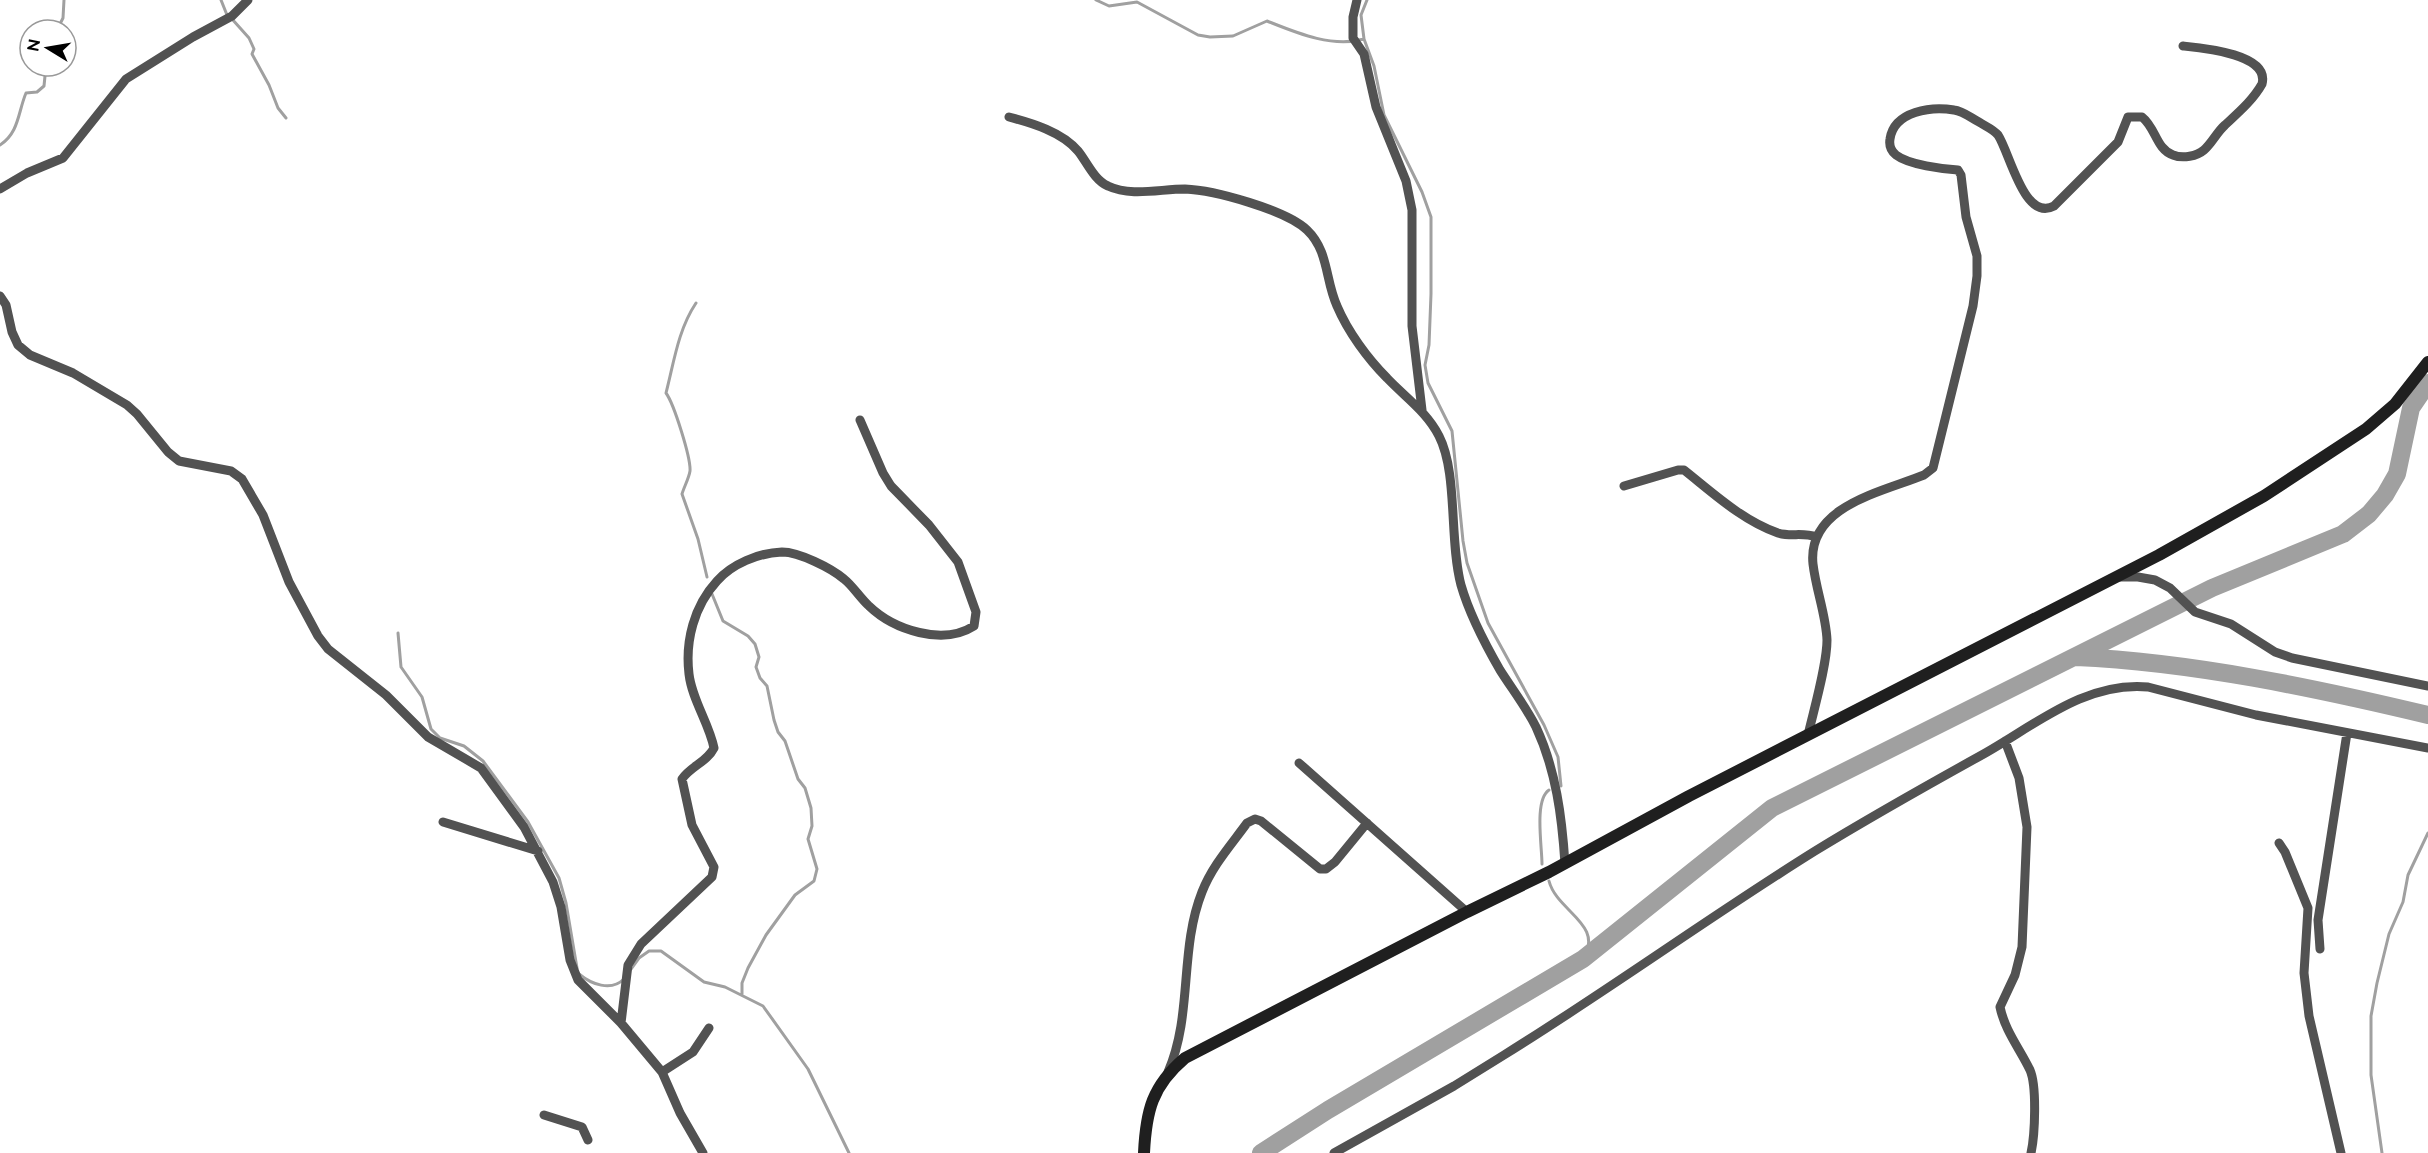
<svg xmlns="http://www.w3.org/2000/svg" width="2428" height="1153" font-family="Raleway,sans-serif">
<rect width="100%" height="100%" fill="#fff"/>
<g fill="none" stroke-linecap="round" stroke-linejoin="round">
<!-- stream -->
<path stroke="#a0a0a0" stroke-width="3" d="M221,0L227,15
M1096,0L1109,6L1137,2L1198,35L1210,37L1233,36L1267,21C1297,33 1332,48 1364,39
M1367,0L1361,15L1364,39L1374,66L1384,115L1422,192L1431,217V294L1429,345L1425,365L1428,383L1452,431L1463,541L1467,563L1488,623L1544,725L1558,757L1561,786
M232,19L249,38L254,49L252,54L269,85L278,108L286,118
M57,30L63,18L64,0
M0,145C19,133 18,112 26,93L37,92L44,86L46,66
M696,303C678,330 674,362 666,393C674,404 691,458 690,471C689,478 684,487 682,494L698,539L707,577
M712,594L723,621L748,636L755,644L759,657L756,667L760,678L767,686L774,720L778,732L785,741L798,779L805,788L811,808L812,826L808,839L817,869L814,881L795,895L766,935L748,968L742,983V995
M398,633L401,667L422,697L431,729L440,738L464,746L483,761L528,822L559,878L566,903L577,968
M1542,864C1542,846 1534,800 1549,790
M1549,881C1557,912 1605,924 1583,959
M631,969L639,958L649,951H661L704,982L725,987L763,1006L808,1069L849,1153
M579,974C591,984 611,992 624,979
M2382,1153L2371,1075V1016L2377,983L2389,934L2403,902L2408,875L2428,833"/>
<!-- river -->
<path stroke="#a0a0a0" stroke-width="18" d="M2076,657C2192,662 2315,688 2428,715
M1261,1153L1328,1110L1583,959L1772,808L2212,588L2343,534L2369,514L2385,495L2397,474L2411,408L2428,383"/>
<!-- street -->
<path stroke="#525252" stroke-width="9" d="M1357,0L1353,17V38L1364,54L1376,107L1406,181L1412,210V326L1422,410
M1009,117C1032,123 1062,132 1078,151C1087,162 1094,180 1108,186C1131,197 1160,189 1185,189C1214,190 1286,210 1307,230C1329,251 1325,280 1337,306C1348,332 1368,359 1387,378C1405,397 1427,412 1439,436C1458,473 1449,540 1461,585C1469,613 1485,644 1500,670C1512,689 1526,707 1536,727C1556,770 1562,817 1565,864
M0,189L27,173L63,158L126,79L193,37L232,16L248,0
M0,296L6,305L12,332L18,345L30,355L73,373L127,405L137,414L168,452L179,461L231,471L242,479L263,515L289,582L318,636L328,649L386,695L428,737L481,768L524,827L553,882L561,907L570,960L578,980L621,1023L662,1072L680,1113L703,1153
M1624,486L1678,470H1684C1713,493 1743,521 1778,533C1791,537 1803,532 1816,537
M2117,577H2138L2155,580L2170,588L2195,612L2231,624L2275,652L2292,658L2428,686
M1808,735C1814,709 1827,665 1827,640C1826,615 1816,590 1813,564C1807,506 1882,492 1924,475L1933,468L1973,306L1977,276V256L1966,217L1961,175L1958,170C1943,169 1909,165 1896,155C1891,151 1889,145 1890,139C1894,111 1932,106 1954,110C1963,111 1971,118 1979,122C1985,126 1993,129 1998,135C2010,153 2024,222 2054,206L2118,142L2128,117H2142C2156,128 2156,149 2173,155C2183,159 2197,156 2204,150C2212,143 2217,132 2225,125C2239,112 2253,100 2262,84C2270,54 2203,48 2183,46
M2005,741L2019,778L2027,827L2022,947L2015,975L2000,1007C2005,1031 2020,1049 2030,1070C2037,1086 2035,1135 2031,1153
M1299,763L1467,912
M443,822L538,851
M2279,843L2285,852L2308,908L2304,973L2309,1016L2341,1153
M2320,949L2318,920L2347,733
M621,1023L628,965L641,944L712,877L714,867L692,825L682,779C691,766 707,762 714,748C709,723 692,700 689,674C685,641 694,606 717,581C732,564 758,553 782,552C799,552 831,568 844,579C853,586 860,598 869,606C894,630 943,646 974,626L976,612L958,562L929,525L891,486L883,473L860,420
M662,1072L693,1052L709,1028
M1168,1072C1193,1015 1179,950 1202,892C1212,866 1231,845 1247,823L1255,819L1261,821L1320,869H1326L1335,862L1367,823
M544,1115L582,1127L588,1140
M1334,1153L1454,1086L1504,1055C1609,990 1709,917 1815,851C1869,818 1924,787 1980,756C2033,727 2084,681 2148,687L2256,715L2428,748"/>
<!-- secondary -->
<path stroke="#1f1f1f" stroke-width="12" d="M1144,1153C1146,1111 1152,1086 1185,1058L1467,912L1549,872L1689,796L2159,555L2264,496L2366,429L2395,404L2428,362"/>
</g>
<!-- north arrow -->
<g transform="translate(48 48) rotate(281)"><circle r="28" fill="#ffffff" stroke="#999999" stroke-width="1.5"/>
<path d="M0-4.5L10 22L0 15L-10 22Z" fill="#000000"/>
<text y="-9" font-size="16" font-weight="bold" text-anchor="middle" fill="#000000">N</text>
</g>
</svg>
